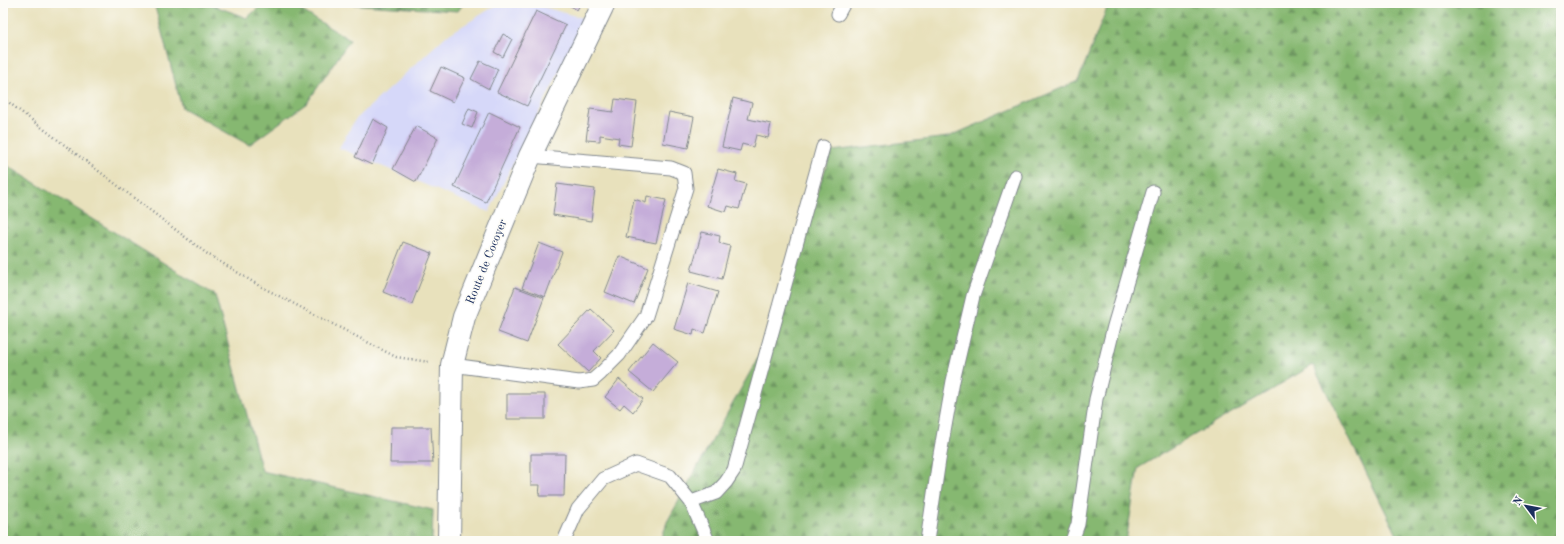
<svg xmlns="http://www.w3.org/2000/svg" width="1564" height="544" font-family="'Old Standard TT',serif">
<defs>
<pattern id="forest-firs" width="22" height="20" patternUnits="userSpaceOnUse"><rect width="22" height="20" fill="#86b871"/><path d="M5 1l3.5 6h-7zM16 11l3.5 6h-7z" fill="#6d9660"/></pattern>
</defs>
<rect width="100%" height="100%" fill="#fdfcf7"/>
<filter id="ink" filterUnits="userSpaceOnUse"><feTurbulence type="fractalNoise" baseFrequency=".025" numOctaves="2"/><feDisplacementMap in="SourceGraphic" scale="8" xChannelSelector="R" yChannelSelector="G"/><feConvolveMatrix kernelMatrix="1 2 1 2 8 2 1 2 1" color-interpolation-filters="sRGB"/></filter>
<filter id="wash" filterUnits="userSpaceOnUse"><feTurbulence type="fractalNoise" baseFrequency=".012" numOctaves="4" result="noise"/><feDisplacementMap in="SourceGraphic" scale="16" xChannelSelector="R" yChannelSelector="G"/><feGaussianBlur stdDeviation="0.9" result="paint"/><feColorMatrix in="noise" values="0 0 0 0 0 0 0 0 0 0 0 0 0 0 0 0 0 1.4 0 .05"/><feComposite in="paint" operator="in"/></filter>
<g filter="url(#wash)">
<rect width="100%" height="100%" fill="#e8e1bc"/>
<!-- built -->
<path fill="#d6d8f9" d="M500,3H529L586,19L489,212L339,148L355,120L446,36Z"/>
<!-- forest -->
<path fill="url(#forest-firs)" stroke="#507468" d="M154,3H207L247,18L264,3H289L350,40L307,103L249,145L182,108Z
M342,3H464L458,11L345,4Z
M1109,3H1561V541H1400L1313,365L1138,468L1126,541H661L667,522L758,358L832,151L948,137L1078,81Z
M3,163L215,295L262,471L433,510L432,541H3Z"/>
<g id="blocks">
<!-- building -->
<path fill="#c5add9" d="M566,3H581L577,10Z
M536,11L566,25L527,106L497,92Z
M503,34L512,39L503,57L494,52Z
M480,61L498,69L489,89L471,79Z
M441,67L465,78L453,102L430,91Z
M733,98L752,103L748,119L771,124L768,138L756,135L753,147L742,144L740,151L722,147Z
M615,99L637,102L631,146L618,144L619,138L600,135V141L586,140L590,109L613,112Z
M469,108L478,112L472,128L462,124Z
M489,112L520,127L486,202L454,187Z
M669,112L694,117L688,148L663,143Z
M373,119L388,128L372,165L355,157Z
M416,126L438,138L416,182L393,169Z
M718,169L737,174L735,181L746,184L739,209L728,206L726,212L707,206Z
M557,184L595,189L591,221L553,215Z
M647,196L666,200L656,243L626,237L634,199L646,203Z
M702,232L720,236L719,243L730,246L722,279L691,271Z
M403,242L432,253L412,304L383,292Z
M539,243L562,252L545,297L522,288Z
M619,256L648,268L634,304L605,292Z
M688,283L718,292L705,333L694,329L693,335L674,329Z
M515,287L544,298L527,343L498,332Z
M591,309L614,330L594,351L601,358L588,372L558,344Z
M653,342L678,362L653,392L629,372Z
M619,379L643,399L633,412L624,404L620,409L605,397Z
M507,394H545V419H507Z
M391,427H431L433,463H390Z
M531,454H565L564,496H539L540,485H531Z"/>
</g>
</g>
<g filter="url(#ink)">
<use href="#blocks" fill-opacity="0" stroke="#82888d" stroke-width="1"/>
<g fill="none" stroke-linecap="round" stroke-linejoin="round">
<!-- lane casing -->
<g stroke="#82888d" stroke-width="15">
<path id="lane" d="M838,14L844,3
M452,365L579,382L593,380L601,373L619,355L646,316L686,188L684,173L671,168L530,156
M564,541L578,509L603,479L636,464L670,476L691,502
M708,541L691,502L716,493L726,482L734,470L823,147
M927,541L939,460L953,381L973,296L1015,176
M1072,541L1078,524L1096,399L1114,326L1153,192"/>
</g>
<!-- street casing -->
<g stroke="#82888d" stroke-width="24">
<path id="street" d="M449,541L452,365L464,317L530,156L604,3"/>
</g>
<!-- path -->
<path stroke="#82888d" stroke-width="2.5" stroke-dasharray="1 3" stroke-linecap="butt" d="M3,98L206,253L258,285L396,357L429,362"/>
<!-- lane -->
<use href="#lane" stroke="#fff" stroke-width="13"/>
<!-- street -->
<use href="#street" stroke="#fff" stroke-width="22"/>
</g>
</g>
<g text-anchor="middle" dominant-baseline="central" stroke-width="3.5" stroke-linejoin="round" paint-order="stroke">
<!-- street labels -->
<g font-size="12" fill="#1b2f5e" stroke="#fdfcf7">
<text transform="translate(487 262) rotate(-68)">Route de Cocoyer</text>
</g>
</g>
<!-- margin -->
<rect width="1564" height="544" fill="none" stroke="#fdfcf7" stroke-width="16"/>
<!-- north arrow -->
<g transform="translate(1526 506) rotate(302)" stroke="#fdfcf7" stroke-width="3" paint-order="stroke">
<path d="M0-3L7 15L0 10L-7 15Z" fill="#1b2f5e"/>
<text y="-6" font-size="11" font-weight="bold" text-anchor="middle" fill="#1b2f5e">N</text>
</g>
</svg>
